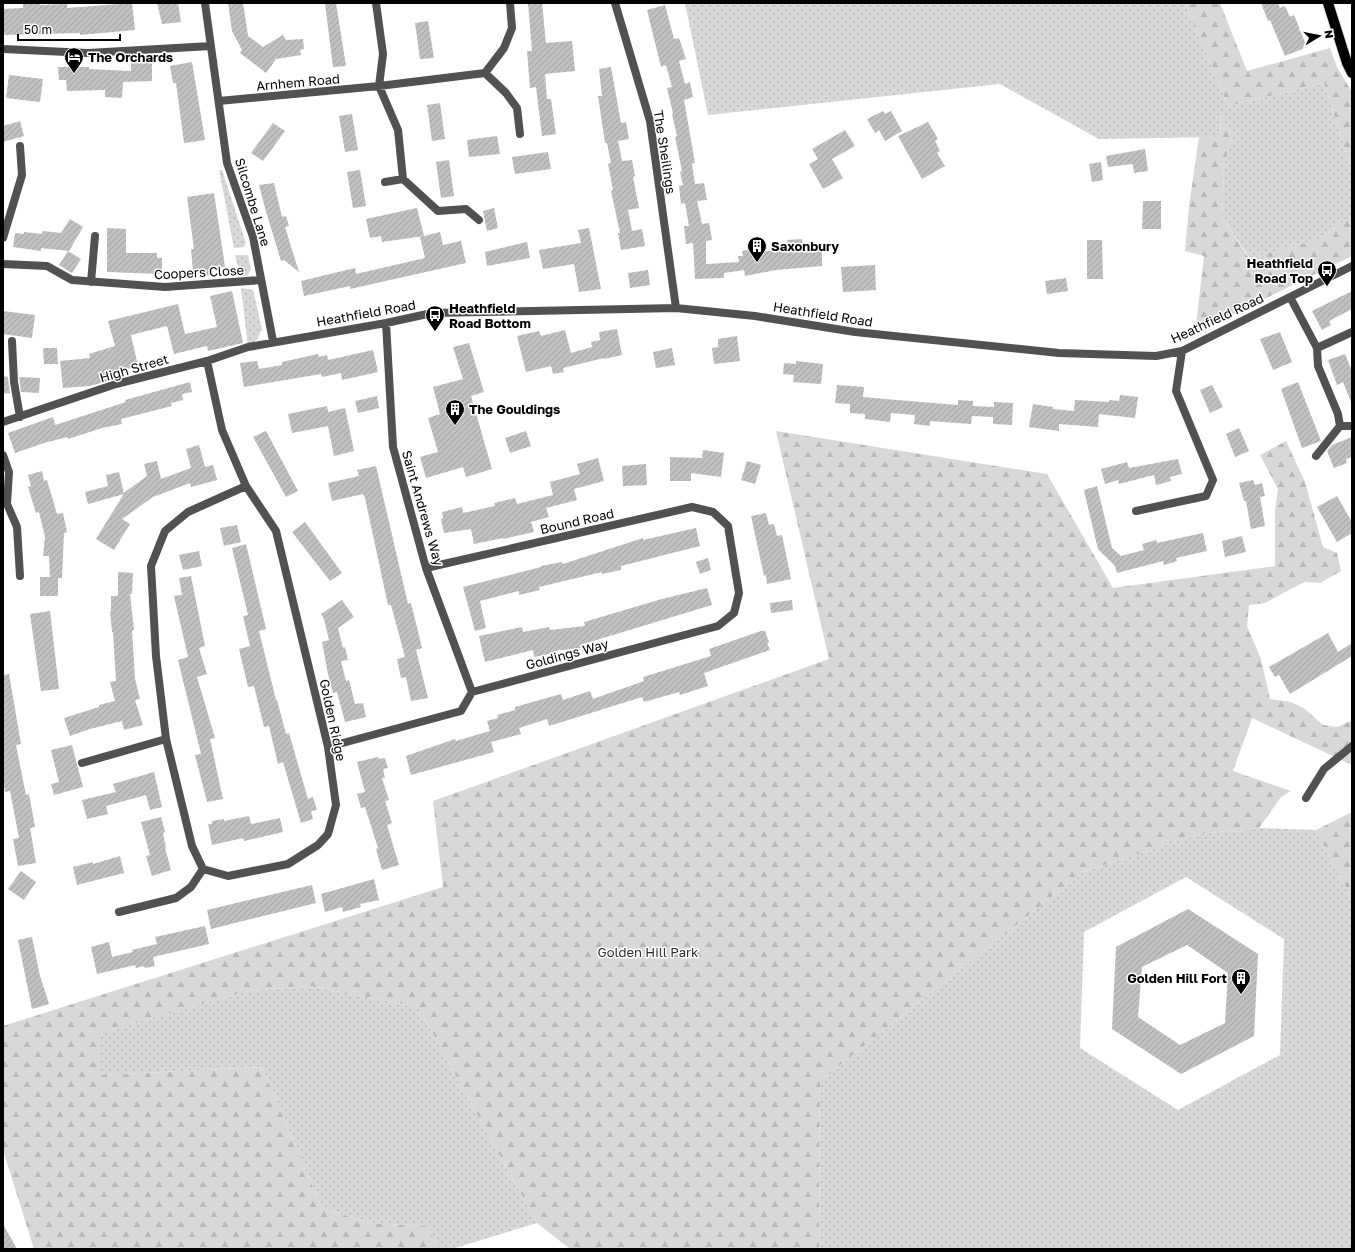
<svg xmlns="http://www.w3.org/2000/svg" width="1355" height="1252" font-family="'Golos Text',sans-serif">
<defs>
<pattern id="grass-dots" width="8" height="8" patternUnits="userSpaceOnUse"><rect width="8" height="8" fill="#d8d8d8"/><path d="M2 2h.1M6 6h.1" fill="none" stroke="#b8b8b8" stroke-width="1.8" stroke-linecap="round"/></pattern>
<pattern id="forest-firs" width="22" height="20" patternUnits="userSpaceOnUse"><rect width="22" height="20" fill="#d8d8d8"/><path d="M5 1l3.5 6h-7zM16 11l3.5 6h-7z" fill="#b8b8b8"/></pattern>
<pattern id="building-hatch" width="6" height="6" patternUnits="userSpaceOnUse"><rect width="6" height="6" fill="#c0c0c0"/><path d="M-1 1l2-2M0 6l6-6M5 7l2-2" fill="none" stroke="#a3a3a3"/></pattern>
</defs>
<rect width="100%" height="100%" fill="#fff"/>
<!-- grass -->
<path fill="url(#grass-dots)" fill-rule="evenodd" d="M685,3H1185L1228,106L1324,83L1352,171V216L1319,239L1250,258L1222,218L1224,165L1233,134L1221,116L1220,137L1099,139L1000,84L708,115Z
M219,170H222L246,243L244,247L234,248Z
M235,255H248L251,270L247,276H240Z
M241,288L253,290L262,329L257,340L248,347Z
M1259,828L1316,830L1352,899V1249H819L820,1081L1083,872L1199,834ZM1186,877L1284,939L1280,1055L1178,1110L1080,1048L1084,932Z
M310,986L418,1007L537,1223L452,1249H439L428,1226L370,1223L322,1208L262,1067L101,1075L100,1033L248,991Z"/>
<!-- forest -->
<path fill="url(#forest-firs)" d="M1185,3H1220L1247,71L1330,48L1337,67L1352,92V171L1324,83L1228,106Z
M1221,115L1233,134L1224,165L1222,218L1249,258L1319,239L1352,216V256L1195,333L1204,256L1185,251L1189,206L1199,137H1220Z
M776,431L1047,474L1113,588L1275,566V510L1278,489L1260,455L1286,441L1305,482L1323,547L1337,553L1341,571L1320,583L1304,582L1265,603L1249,605L1247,626L1261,659L1270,699L1291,702L1305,709L1323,725L1338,727L1352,720V765L1252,718L1233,771L1291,791L1281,797L1259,828L1199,834L1083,872L820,1081L819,1249H570L537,1223L418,1007L310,986L248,991L101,1033V1075L262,1067L322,1208L370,1223L428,1226L439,1249H34L3,1150V1026L443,887L433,801L829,659Z
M1352,812V899L1316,830Z"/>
<!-- building -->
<path fill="url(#building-hatch)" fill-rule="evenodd" d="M23,3H40V5L67,4V8L132,3L135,30L80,35V33L3,35V9L23,8Z
M157,3H178L181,22L162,24Z
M228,3H243L248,36L263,47L283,35L286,40L303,39L304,49L300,50L301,55L276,59L266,73L240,53L242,50L232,31Z
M325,3H336L346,66L333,67Z
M528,3H542L546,43L572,41L575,71L545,74L547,99H551L556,134L542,136L536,87L530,88L527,51H532Z
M1261,3H1278L1280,8L1285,6L1290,17L1294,15L1307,47L1285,56L1270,20L1268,21Z
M665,5L674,39L679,38L686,59L679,61L685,84L690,82L693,97L684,100L695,163L692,164L695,184L704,183L707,200L697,201L702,224L709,223L712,240L706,241V264L739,262L738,256H743L742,251L755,249L756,253L788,248L787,240L802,239L803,245H822V266L776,270L745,276L744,270L724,273V278L695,279L693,243L686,244L684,226H689L685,203L681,204L679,186L683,185L680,172L682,171L675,137L677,136L672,114L673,113L667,88L672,87L666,65L661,67L647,10Z
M428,21L434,58L420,59L415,23Z
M131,62H152V81L123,82L122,98L105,97V90L67,91L66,80H59L58,67H89V69L131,71Z
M192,62L205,140L184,143L176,83H173L170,66Z
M611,67L621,123L626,122L629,139L618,141L622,161L632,160L635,176L633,177L639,208L628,210L632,231L642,229L645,246L621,250L618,233H620L611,191L613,190L608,164L611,163L607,143H605L598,96H602L599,69Z
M9,75L43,79L40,102L6,98Z
M440,103L445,139L432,141L427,105Z
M883,111L885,114L891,111L902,131L885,141L879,130L875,133L867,119Z
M352,114L358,150L345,152L339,116Z
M20,121L24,136L3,142V126Z
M928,122L938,139L935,141L940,151L937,153L945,166L922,179L898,136Z
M273,123L285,131L263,161L251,153Z
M845,130L855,146L832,159L843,178L823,189L809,164L818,159L812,149Z
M497,136L500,154L469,157L467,140Z
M1145,149L1148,171L1134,173L1133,164L1108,167L1106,156Z
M548,152L551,169L515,174L512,157Z
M449,160L454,196L441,198L436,162Z
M1101,162L1103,180L1092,182L1089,164Z
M360,170L366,206L353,208L347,172Z
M274,183L282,217L286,216L289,226L285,227L299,272L284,260L281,261L265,208L259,185Z
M214,193L225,267L212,268L213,275L199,276L198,272H193L191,249H194L187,197Z
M1143,201H1161V229H1142Z
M417,208L424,236L382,242L381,236L370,238L366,219Z
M494,208L498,228L487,231L483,211Z
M70,219L83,227L69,251L41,248V251L13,247L15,233L24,234V232L42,234L43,231L61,233Z
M107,228L126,229V253H157V258H162V274L107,272Z
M589,228L601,289L579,292L574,264L543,269L539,250L581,243L578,230Z
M440,232L443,245L461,241L466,263L350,289V286L304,296L301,281L355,268L356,274L425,258L420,237Z
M1087,240H1102L1103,279H1087Z
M527,242L530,258L487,266L485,252Z
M68,251L81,259L72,273L59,265Z
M875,265L876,290L843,292L841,267Z
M648,270L650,285L630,288L628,273Z
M1066,278L1068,291L1047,294L1045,281Z
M232,291L243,343L208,351L207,346L174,354L167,326L131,335L138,366L109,374L111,380L90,386L63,388L60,361L90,358L89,354L115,346L108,321L178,304L185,334L217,327L210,296Z
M1352,291V309L1329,321L1331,325L1322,330L1312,311Z
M3,311L35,315L32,338L3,334Z
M617,329L622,355L604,359V358L563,368L564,372L553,374L551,366L526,372L517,336L539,331L541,336L565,330L571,353L592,347L591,342L600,340L599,332Z
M1280,332L1292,362L1273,370L1260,339Z
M737,336L740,361L714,364L712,348L718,347V339Z
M469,343L484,392L471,396L492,469L466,477L463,467L426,478L420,457L438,452L428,418L440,414L433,387L463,379L453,347Z
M43,348H57L58,364H44Z
M672,348L675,365L656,368L653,352Z
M373,350L378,372L342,380L341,373L322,377L321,374L244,387L240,363L257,361L259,369L282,365V362L318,354L319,357L327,355L328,360Z
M1345,354L1352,371L1351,402L1343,382L1337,385L1328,360Z
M796,361L823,364L821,384L793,382L794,375L783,374L784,363L796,364Z
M3,376L8,377L10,393L3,394Z
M19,377L40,378L39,393L21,392Z
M190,382L192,392L182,394L183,400L171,403L172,406L121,419L122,424L102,428L68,439L67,437L44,443L15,453L8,433L53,417L55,425L126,402L125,400Z
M1298,382L1321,441L1302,448L1281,389Z
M837,385L864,387L863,397L897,400L958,405V400L973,401V406L994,407V402L1013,403L1012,425L993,424V417L972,416L971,424L930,421V426L914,424L915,415L891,413L890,422L865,419V414L850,413V404L835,403Z
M1212,385L1223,407L1210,413L1200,390Z
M1120,395L1138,397L1135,418L1099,414L1098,427L1059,424V431L1029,427L1033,404L1053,407V409L1074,411L1075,400L1109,402V400L1119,401Z
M377,396L379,408L358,413L355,401Z
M327,406L328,412L345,408L354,451L334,456L328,426L292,433L288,414Z
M1239,428L1249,451L1235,457L1226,434Z
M266,431L298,491L286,497L253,437Z
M526,431L531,446L510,453L505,438Z
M1352,437V457L1346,459L1347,463L1334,468L1327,451L1332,445Z
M199,445L205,467L213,465L217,480L191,487L190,483L153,497L122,519L130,524L114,550L96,539L125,492L147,476L144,464L157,461L161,479L191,468L186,449Z
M703,450L724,453L721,477L691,473V481H670V457L702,458Z
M598,458L604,481L574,489L577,500L546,508L549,517L531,522L534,532L503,539V538L474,544L471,529L444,533L441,519L443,518L442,512L462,507L463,513L495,506L494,503L515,498L517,504L553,495L550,482L580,474L577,464Z
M1178,459L1182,474L1170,477L1171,481L1156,485L1154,475L1119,484L1118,480L1105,484L1101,469L1127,462L1129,468Z
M747,461L761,465L755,484L741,480Z
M646,464L647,485L623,486L622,466Z
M376,466L408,604L411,603L422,648L416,650L428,698L411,701L406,677L401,678L397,659L405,657L391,605H388L365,498L363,494L332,501L328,483L359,476L357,470Z
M42,471L44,481L47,480L57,514L63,513L67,532L64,533L62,578H58V596H40V577H50L49,556H43L45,537L39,512L36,513L28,487L31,486L28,475Z
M119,472L124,494L88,504L85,492L108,486L106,475Z
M1253,480L1255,485L1262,483L1265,496L1260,497L1265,526L1251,529L1246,501H1244L1239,483Z
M1097,486L1112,548L1121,556L1144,550L1142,544L1156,540L1157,543L1203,533L1207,551L1176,558L1177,561L1164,565L1163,561L1117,573L1115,566L1098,549L1085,495L1084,490Z
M1337,496L1352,522V533L1337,542L1317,507Z
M766,513L769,525L774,524L777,536L782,535L791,579L767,584L766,575L764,576L751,516Z
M305,522L342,573L330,581L292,532Z
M237,525L241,542L224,546L220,528Z
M696,528L700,546L621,566V570L602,574V572L539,587L540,590L519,595V591L480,601L486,628L475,631L463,587L541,567V566L562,562L563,564L643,538V540Z
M1242,536L1246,552L1225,557L1222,541Z
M246,544L266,629L259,631L276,700H277L286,734L289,733L308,799L313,797L317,810L311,811L313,819L301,823L283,762L278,764L269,726L264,727L254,686L248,687L239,649L250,646L243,616L248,615L232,548Z
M199,551L202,566L183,570L179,555Z
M708,558L711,570L700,574L696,562Z
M118,572L133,573L132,594H130L134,630H132L135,679L140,699L135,700L143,725L124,730L122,721L90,729L70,736L64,718L99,707V705L115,701L110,682L116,681L113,632H112L110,611H111V596H118Z
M191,576L205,646L199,648L207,674L197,677L215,738L210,739L223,799L207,802L195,755L201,754L178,660L188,657L174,596L182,595L179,578Z
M707,588L712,605L580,645V648L554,651V653L534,657L533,650L485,662L479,636L522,627L523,632L549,627L550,630L585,626L584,622L662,599Z
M342,600L354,617L338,628L343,648L345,647L348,660L341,661L346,681L349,680L355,704L363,703L366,717L345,722L337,692L333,693L328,674L322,642L329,640L324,619L321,614Z
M792,600L793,610L771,613L770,603Z
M50,611L59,689L41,691L30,614Z
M761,631H765L769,642L767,643L770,650L704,673L708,686L680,695L679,692L644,702L642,697L549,726L547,719L519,728L521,734L491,742L494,752L411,775L406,756L455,739L456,741L490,731L487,721L498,718L497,715L515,710V707L561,694L563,700L590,691L593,699L644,681L643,677L711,656L709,649Z
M1328,633L1338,652L1352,643V656L1290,694L1279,675L1275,677L1269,667Z
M9,674L21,744L16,745L26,795L29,794L35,827L30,828L36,863L18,866L13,839L19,838L10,791L5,792L3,779V675Z
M72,745L83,787L54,795L51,784L59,782L51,750Z
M378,757L379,759L385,758L388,768L383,769L385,778H382L389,800L385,801L392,823L387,825L399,865L382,870L376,849L378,848L365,807L361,808L357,794L365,792L357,762Z
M154,772L162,807L150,810L146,795L106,806L108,814L87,819L82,800L116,792L113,784Z
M249,816L251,824L280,818L283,832L244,841L243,838L212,845L208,824H212V821L224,819V821Z
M161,817L165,832L163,833L166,848H165L171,870L152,876L146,856L150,855L141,822Z
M120,856L124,873L77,885L73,867L93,862V864Z
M21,871L36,882L24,900L8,889Z
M374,879L379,900L360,904L361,907L343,912L342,907L325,912L321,894Z
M312,885L316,903L211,929L207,910Z
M1188,909L1258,954L1254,1036L1181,1074L1112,1029L1116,947ZM1187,945L1228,973L1225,1023L1180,1045L1138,1017L1142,967Z
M205,926L209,944L153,957L155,966L145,968L144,966L136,968L135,965L97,974L91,947L109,942L112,957L133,952L132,950L157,944L155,937Z
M32,937L40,976L49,1004L32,1009L18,940Z
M3,1224L17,1249H3Z"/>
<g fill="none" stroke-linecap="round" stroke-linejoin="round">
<!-- primary casing -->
<g stroke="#dbdbdb" stroke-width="12">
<path id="primary" d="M1328,3L1347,63L1352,73"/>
</g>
<!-- street -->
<path stroke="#515151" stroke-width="8" d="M205,3L227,163L253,237L273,341
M376,3L383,54L379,86L398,130L403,179
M510,3L512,28L504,48L485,73L506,93L517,108L520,134
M615,3L650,121L676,308
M3,49L88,53L211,46
M219,101L379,86L485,73
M385,182L403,179L438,211L466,209L479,220
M3,238L22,175L20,146
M3,264L47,266L72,280L165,287L261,280
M91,282L95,236
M1290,297L1317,348L1318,366L1338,414L1340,426L1316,456
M386,323L393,447L426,568L472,692
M12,341L14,382L20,417
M1317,348L1352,332
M3,422L116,384L207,361L248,347L386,323L432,313L676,308L755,316L855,332L1059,353L1156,356L1182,351L1352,266
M1340,426H1352
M3,455L9,472L7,504L17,527L20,576
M1136,511L1206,496L1213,480L1176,391L1182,351
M328,747L461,711L472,692L718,626L734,613L739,593L728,526L713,512L692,507L426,568
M82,763L166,739L156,656L151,566L165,531L188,512L246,486
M1306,798L1324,769L1352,746
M203,869L228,876L288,864L318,845L328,834L336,805L328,747L276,531L246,486L222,430L207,361
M119,912L176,898L191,887L203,869L192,846L166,739"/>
<!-- primary -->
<use href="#primary" stroke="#000" stroke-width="10"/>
</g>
<!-- icons -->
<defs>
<g id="hotel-pin" transform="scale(1)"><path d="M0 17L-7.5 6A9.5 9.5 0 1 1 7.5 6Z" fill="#000" stroke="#fff"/><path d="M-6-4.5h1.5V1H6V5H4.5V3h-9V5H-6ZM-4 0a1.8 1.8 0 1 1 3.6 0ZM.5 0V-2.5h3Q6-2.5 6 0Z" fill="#fff"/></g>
<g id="building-pin" transform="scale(1)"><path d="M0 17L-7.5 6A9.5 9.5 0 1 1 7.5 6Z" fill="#000" stroke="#fff"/><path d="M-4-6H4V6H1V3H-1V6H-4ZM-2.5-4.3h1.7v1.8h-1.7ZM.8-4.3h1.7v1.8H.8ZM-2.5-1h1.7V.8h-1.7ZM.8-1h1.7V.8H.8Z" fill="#fff"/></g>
<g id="bus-pin" transform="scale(1)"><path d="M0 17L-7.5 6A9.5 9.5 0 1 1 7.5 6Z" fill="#000" stroke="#fff"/><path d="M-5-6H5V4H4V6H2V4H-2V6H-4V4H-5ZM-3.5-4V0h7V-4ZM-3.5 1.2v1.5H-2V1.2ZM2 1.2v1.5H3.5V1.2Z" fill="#fff"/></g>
</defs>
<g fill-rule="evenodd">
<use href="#hotel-pin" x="74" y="57"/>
<use href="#building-pin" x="757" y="246"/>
<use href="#bus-pin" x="1327" y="270"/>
<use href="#bus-pin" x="435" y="315"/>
<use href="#building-pin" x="455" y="409"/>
<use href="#building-pin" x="1241" y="978"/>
</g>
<g text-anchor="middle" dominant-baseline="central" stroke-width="3" stroke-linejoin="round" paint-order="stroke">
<!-- poi labels -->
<g font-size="13" font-weight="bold" fill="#000" stroke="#fff" text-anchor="start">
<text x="88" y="57">The Orchards</text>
<text x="771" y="246">Saxonbury</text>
<text x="1313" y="263" text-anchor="end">Heathfield<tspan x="1313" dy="15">Road Top</tspan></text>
<text x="449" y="308">Heathfield<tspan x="449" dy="15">Road Bottom</tspan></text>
<text x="469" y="409">The Gouldings</text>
<text x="1227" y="978" text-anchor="end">Golden Hill Fort</text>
</g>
<!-- street labels -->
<g font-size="13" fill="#000" stroke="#fff">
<text transform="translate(298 82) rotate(-5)">Arnhem Road</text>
<text transform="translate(665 152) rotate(81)">The Sheilings</text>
<text transform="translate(253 202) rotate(73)">Silcombe Lane</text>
<text transform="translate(199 272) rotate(-3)">Coopers Close</text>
<text transform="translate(366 313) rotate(-10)">Heathfield Road</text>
<text transform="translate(823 314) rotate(9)">Heathfield Road</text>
<text transform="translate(1217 318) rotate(-25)">Heathfield Road</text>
<text transform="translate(134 368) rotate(-16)">High Street</text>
<text transform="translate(423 508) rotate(74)">Saint Andrews Way</text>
<text transform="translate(577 521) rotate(-13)">Bound Road</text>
<text transform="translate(567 654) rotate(-15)">Goldings Way</text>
<text transform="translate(333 720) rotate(78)">Golden Ridge</text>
</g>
<!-- park labels -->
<g font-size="13" fill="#2f2f2f" stroke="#fff">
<text x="648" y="952">Golden Hill Park</text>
</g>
</g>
<!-- border -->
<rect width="1355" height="1252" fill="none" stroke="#000000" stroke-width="8"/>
<!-- north arrow -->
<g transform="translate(1319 36) rotate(80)" stroke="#ffffff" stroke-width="3" paint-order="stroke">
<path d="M0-3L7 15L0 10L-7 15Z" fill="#000000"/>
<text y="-6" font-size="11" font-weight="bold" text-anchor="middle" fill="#000000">N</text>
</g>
<!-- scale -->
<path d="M18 34v6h102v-6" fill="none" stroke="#000000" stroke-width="2"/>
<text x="24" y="34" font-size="12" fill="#000000" stroke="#ffffff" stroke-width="3" paint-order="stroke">50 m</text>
</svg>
